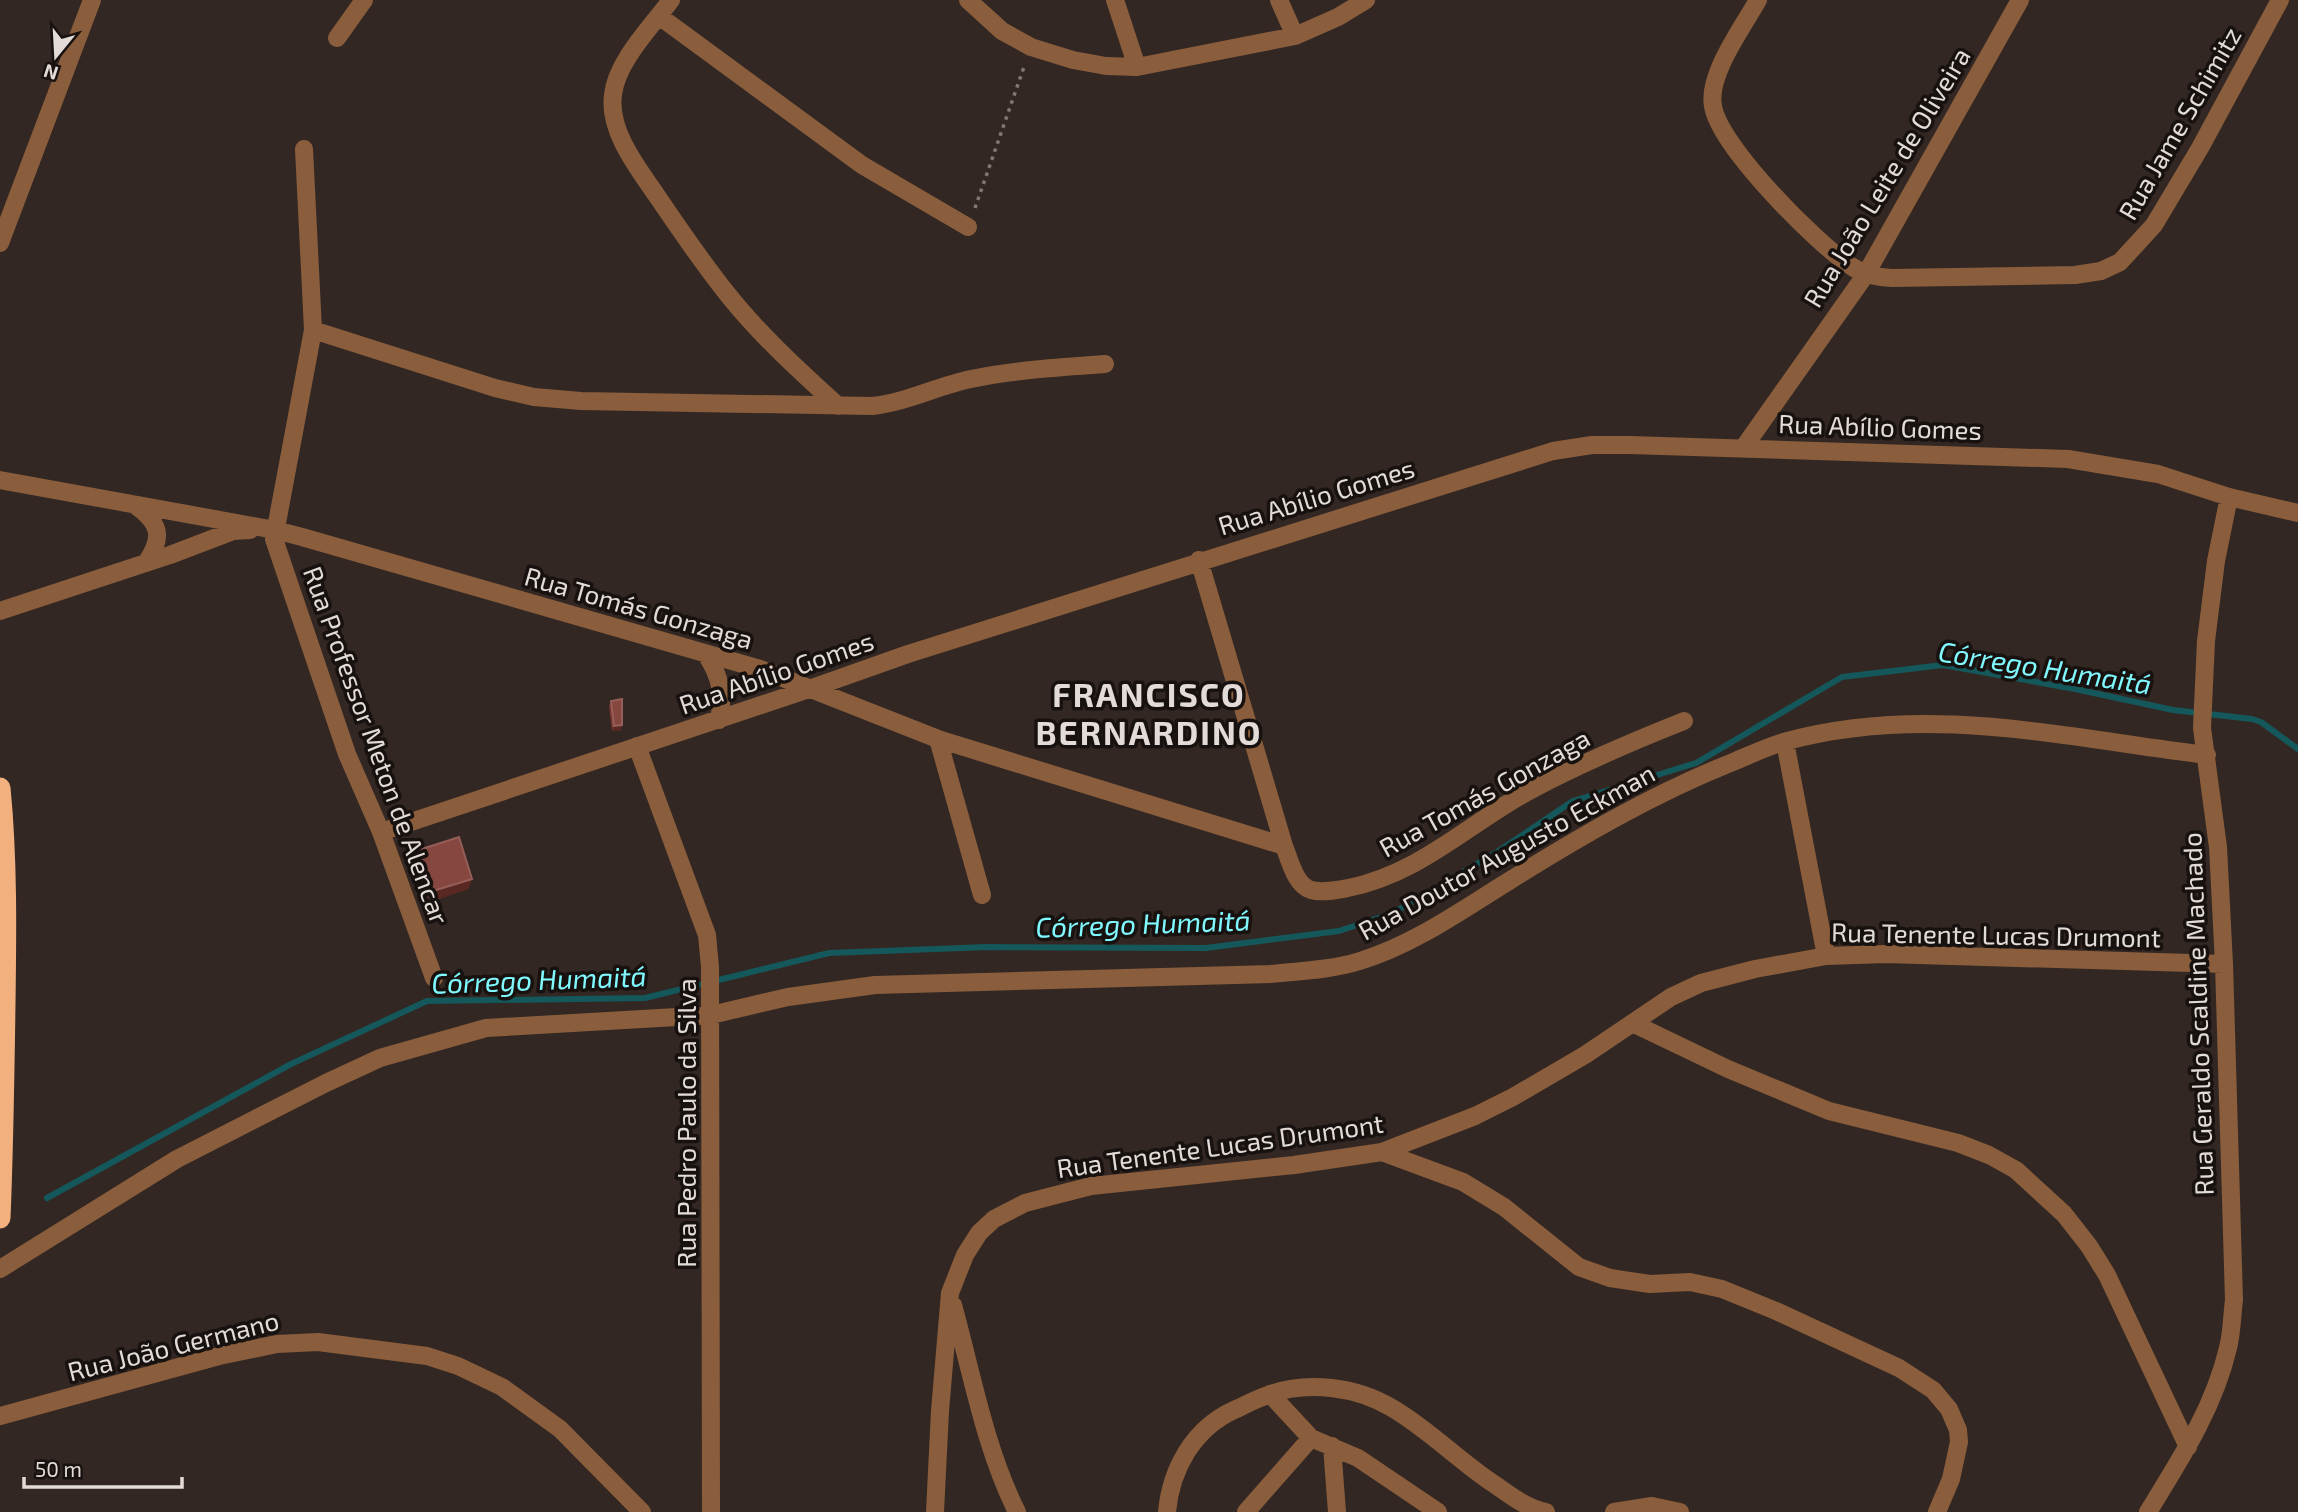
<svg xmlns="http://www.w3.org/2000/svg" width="2298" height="1512" font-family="'Exo 2',sans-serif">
<rect width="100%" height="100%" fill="#332723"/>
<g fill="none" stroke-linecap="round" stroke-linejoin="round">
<!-- stream -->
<path stroke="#14585b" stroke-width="6" d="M47,1198L291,1064L427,1001L645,998L829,953L988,947L1206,948L1339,931L1393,913L1497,852L1573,801L1696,763L1842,677L1943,665L2075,689L2173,710L2252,719L2261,722L2298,749"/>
<!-- path -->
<path stroke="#817773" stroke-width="3.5" stroke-dasharray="3.5 5" stroke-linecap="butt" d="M975,208L1025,64"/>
<!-- minor -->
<path stroke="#8a5e3c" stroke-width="18" d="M671,0C652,26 616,62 613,95C608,131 638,168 657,196C680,230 703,264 729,296C761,336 800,371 838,406
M968,0L1002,31L1031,47L1073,60L1106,66L1137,67L1295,36L1338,17L1366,0
M1115,0L1137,67
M1279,0L1295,36
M1758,0C1743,27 1707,75 1713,106C1719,146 1817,244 1851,266C1864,275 1877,277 1892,278L2075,275L2101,271L2120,262L2154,225L2200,148L2280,0
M659,16L862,165L968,227
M337,38L364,0
M304,149L313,330L274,539L347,754L381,832L434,978
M0,243L92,0
M313,330L495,388L534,397L581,401L872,406C908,402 937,386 971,379C1015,370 1061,367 1105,364
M1744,447L1866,274L2020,0
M0,480L275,530L302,537L760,669L938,739L1284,846
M135,505C160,523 164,537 146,563
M1199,560L1284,846C1290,860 1295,885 1311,890C1322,893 1337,890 1348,888C1419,874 1468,824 1529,791C1579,764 1631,742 1684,721
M0,611L170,555L233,531L250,530
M707,656C721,678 724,695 719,720
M938,739L982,895
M1785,742L1826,956
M637,746L707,935L710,967L711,1512
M381,832L812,688L908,654L1553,451L1592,445H1630L2068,459L2158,474L2229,497L2298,513
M1632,1023L1728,1069L1829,1111L1958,1143L1989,1155L2016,1170L2064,1214L2089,1246L2107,1275L2188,1447
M1382,1152L1463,1182L1504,1207L1579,1267L1610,1278L1650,1284L1690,1282L1722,1289L1776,1311L1899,1368L1933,1390L1949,1409L1958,1430L1959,1442L1951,1479L1937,1512
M0,1269L177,1159L326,1083L380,1058L486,1028L711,1015L788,997L875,985L1271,974C1300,971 1331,970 1360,961C1413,945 1462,910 1509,881C1581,836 1653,794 1733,762C1750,755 1768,746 1787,741C1929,703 2065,738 2207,755
M953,1305C972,1374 985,1448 1017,1512
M1270,1394L1311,1438L1358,1458L1438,1512
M0,1416L219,1356L277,1344L318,1342L427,1356L458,1366L502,1387L560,1429L642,1512
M1332,1446L1337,1512
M935,1512L940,1411L950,1293L965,1255L979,1233L994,1219L1025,1203L1091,1186L1294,1165L1382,1152L1475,1116L1513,1097L1585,1055L1671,997L1701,983L1755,969L1826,956L1886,954L2224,964
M1167,1512C1171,1469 1193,1429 1234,1410C1245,1405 1256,1399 1268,1395C1307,1380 1357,1387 1392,1408C1428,1429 1457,1459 1491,1482C1509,1494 1525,1508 1546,1512
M1246,1512L1311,1438
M1614,1512L1652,1506L1680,1512
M2148,1512C2180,1460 2214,1408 2228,1348C2232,1332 2232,1315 2234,1300L2224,964L2218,847L2202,728L2206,641L2216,561L2229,497"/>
<!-- highway -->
<path stroke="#f2b07f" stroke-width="21" d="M0,788C7,859 6,932 5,1003C4,1075 3,1147 0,1218"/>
</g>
<!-- wall -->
<path fill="#7b352e" d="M611,701L622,725L620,731H612L609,706Z
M419,850L472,879L468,889L430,902L416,860Z"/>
<!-- shaded-wall -->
<path fill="#592822" d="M622,725L620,731H612L614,726Z
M472,879L468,889L430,902L433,891Z"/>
<!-- building -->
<path fill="#864740" stroke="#955e58" stroke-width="2" d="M622,699V725L614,726L611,701Z
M459,837L472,879L433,891L419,850Z"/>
<g text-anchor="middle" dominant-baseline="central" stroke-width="7" stroke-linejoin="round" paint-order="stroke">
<!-- street labels -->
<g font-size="26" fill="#e3dbd8" stroke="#17120f">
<text transform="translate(2179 123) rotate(-60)">Rua Jame Schimitz</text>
<text transform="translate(1886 177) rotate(-59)">Rua João Leite de Oliveira</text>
<text transform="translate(1880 426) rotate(2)">Rua Abílio Gomes</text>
<text transform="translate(1316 496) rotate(-17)">Rua Abílio Gomes</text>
<text transform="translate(639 607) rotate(16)">Rua Tomás Gonzaga</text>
<text transform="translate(776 672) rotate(-19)">Rua Abílio Gomes</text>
<text transform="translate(377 745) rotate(70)">Rua Professor Meton de Alencar</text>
<text transform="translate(1484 792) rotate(-29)">Rua Tomás Gonzaga</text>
<text transform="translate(1506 851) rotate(-29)">Rua Doutor Augusto Eckman</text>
<text transform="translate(1996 934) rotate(1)">Rua Tenente Lucas Drumont</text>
<text transform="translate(2197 1014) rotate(-92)">Rua Geraldo Scaldine Machado</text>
<text transform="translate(685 1123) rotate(-90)">Rua Pedro Paulo da Silva</text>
<text transform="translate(1220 1145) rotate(-8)">Rua Tenente Lucas Drumont</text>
<text transform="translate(173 1345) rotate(-14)">Rua João Germano</text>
</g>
<!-- water labels -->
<g font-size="28" font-style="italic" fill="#80f9ff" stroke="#17120f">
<text transform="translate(2045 667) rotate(9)">Córrego Humaitá</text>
<text transform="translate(1143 923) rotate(-2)">Córrego Humaitá</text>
<text transform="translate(539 979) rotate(-2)">Córrego Humaitá</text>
</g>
<!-- district labels -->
<g font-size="33" font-weight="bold" letter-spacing="2" fill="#e3dbd8" stroke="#17120f">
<text x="1149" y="694">FRANCISCO<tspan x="1149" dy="38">BERNARDINO</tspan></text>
</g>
</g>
<!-- north arrow -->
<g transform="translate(56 56) rotate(198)" stroke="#17120f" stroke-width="5" paint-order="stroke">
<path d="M0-5L12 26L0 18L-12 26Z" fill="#e3dbd8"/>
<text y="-10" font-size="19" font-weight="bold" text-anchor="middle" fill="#e3dbd8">N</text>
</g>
<!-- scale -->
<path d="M24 1477v10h158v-10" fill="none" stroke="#e3dbd8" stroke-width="3.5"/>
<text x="35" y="1477" font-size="21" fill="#e3dbd8" stroke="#17120f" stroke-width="5" paint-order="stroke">50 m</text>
</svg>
